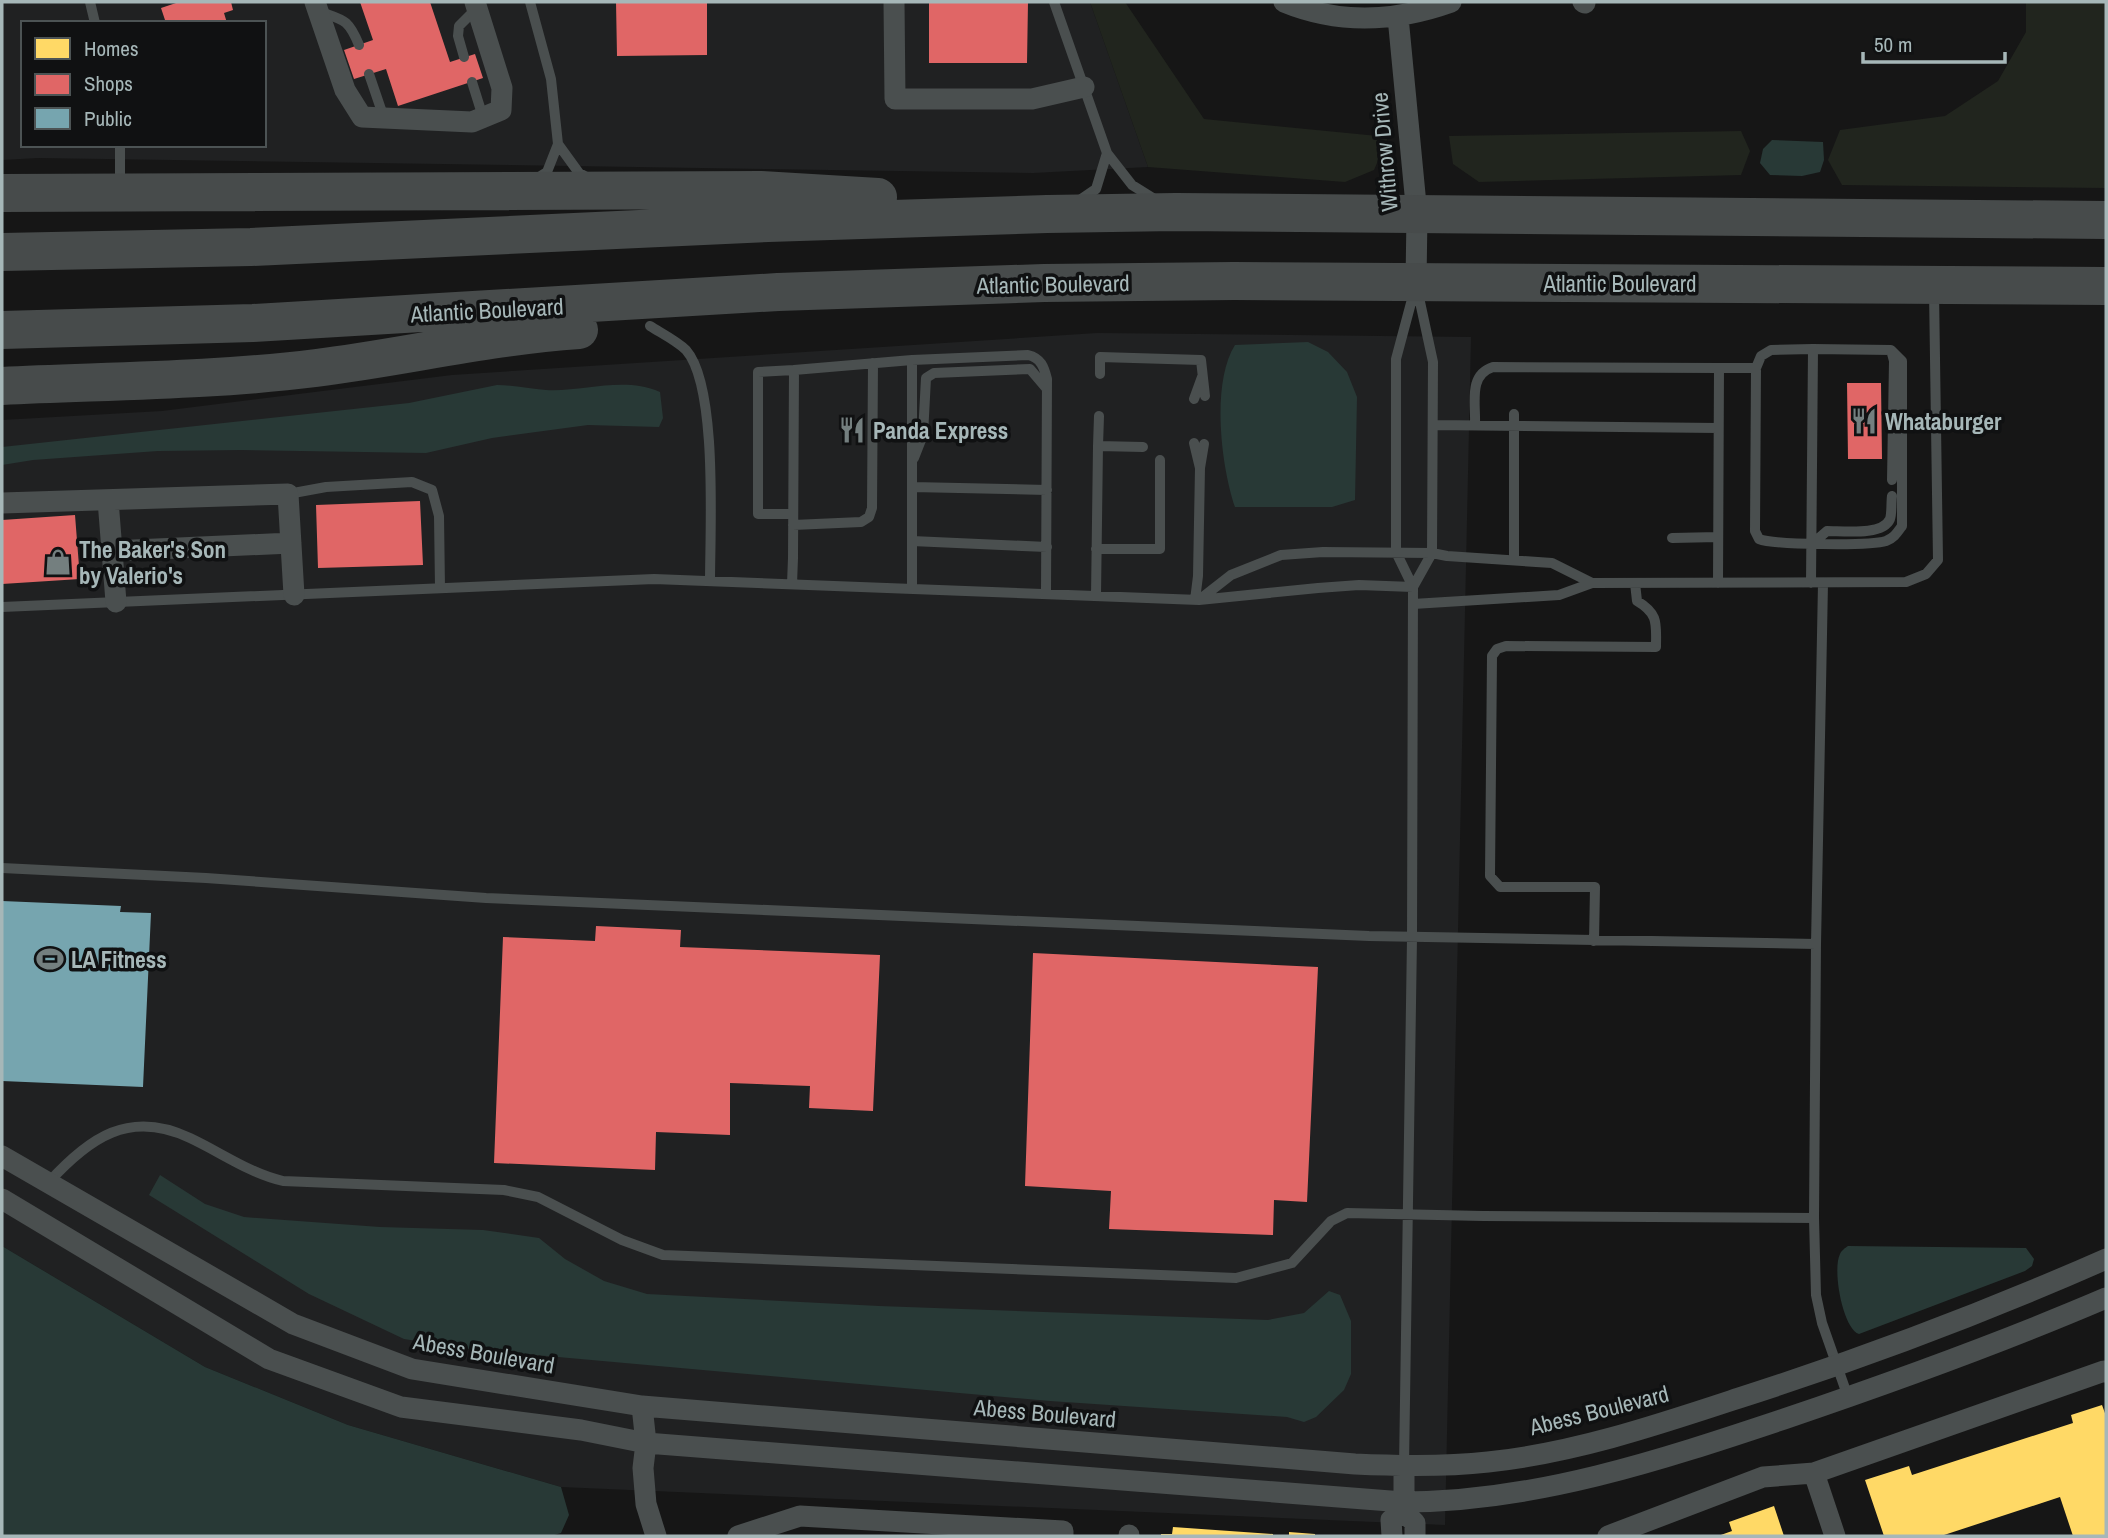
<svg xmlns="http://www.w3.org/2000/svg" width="2108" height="1538" font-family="'Archivo Narrow',sans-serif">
<rect width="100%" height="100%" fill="#161616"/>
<!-- built -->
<path fill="#202122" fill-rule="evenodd" d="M2,2H1090L1148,167L1033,173L38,158L2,160ZM23,23H264V145H23Z
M1097,333L1471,337L1445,1525L561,1487L348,1425L205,1367L2,1246V420L162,411L452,375Z"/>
<!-- green -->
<path fill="#21251e" d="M1090,2H1125L1204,119L1388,137L1374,170L1345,182L1148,167Z
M2026,2H2106V188L1842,185L1828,160L1840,130L1945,116L1998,81L2026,32Z
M1741,131L1750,151L1741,175L1479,182L1453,164L1449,136Z"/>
<!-- water -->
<path fill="#283936" d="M1772,140L1823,142L1824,160L1820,172L1802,176L1770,175L1760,163L1763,149Z
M1308,342L1328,352L1347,372L1357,397L1355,500L1332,507H1235C1221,466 1211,383 1235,345Z
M497,385C513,385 529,389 546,390C584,392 623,376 660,392L663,418L659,427L588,425L492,438L426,453L241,450L158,451L33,460L2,465V447L409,403Z
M160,1175L205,1204L244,1217L380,1227L483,1230L539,1238L565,1259L604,1281L647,1294L879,1306L1268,1320L1304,1313L1329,1291L1340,1295L1351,1321V1374L1344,1390L1316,1417L1304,1422L1287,1417L1050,1401L469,1349L404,1339L309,1294L149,1195Z
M2,1246L205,1367L348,1425L561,1487L569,1515L561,1533L551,1536H2Z
M1848,1246L2026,1248L2034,1259L2032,1266L2025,1271L1859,1334C1843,1329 1832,1270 1840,1254C1841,1251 1845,1248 1848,1246Z"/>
<!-- homes -->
<path fill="#ffd966" d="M2102,1405L2106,1416V1536H2073L2060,1497L1941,1536H1884L1865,1480L1909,1466L1912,1475L2073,1423L2071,1415Z
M1774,1506L1784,1536H1718L1732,1531L1729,1522Z
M1173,1527L1273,1534V1536H1161V1534H1172Z
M1289,1532L1315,1534V1536H1289Z"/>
<!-- shops -->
<path fill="#e06666" d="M179,2H231L233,10L224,13L227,23H166L161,8Z
M360,2H430L450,62L475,54L483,78L398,106L386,69L354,79L344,50L373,40Z
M616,2H707V55L617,56Z
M929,2H1028L1027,63H929Z
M1847,383H1881L1882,459H1848Z
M420,501L423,565L318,568L316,505Z
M75,515L80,579L2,584V520Z
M596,926L681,930L680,947L880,955L873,1111L809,1108L810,1086L730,1083V1135L656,1132L655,1170L494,1163L503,937L595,941Z
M1033,953L1318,967L1307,1202L1274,1200L1273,1235L1109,1229L1111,1191L1025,1186Z"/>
<!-- public -->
<path fill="#76a5af" d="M2,901L121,906L120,912L151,913L143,1087L2,1081Z"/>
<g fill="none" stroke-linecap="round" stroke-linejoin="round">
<!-- lane -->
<path stroke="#4a4f4f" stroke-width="10" d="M90,2L95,23
M530,2L551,79L558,144L547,172L536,179
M1054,2L1107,153L1132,185L1156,200
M318,11C343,20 348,18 359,45
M464,57L458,36L459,26L477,8
M369,74L384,118
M472,82L483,117
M558,144L579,173L590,179
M120,145V186
M1077,202L1096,189L1107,153
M650,326C661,333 677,341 686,350C718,386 710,531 710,581
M1891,350L1894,361L1892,480
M1719,368H1756
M794,370L912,360
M1100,374V357L1201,360L1205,396
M1194,399L1202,377
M1433,425L1718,428
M1475,425C1476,403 1468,375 1493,367L1719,368L1718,583
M1194,443L1200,468
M1098,446L1099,416
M914,458L923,435L926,378L934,373L1030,369L1047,389
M912,487L1047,490
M288,494L326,487L412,482L432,490L439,516L440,588
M793,525L861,522L869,517L872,508L873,363
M1672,538L1718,537
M912,541L1047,547
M1812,544L1827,531C1843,531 1883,536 1890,519C1892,513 1891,503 1892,496
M1096,549H1160V460
M1514,560V414
M1811,583L1813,349L1891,350L1902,361V526C1897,533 1894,538 1886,541C1871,546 1774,545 1759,539L1755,531L1756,368L1761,356L1771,350L1813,349
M1823,583L1816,944L1814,1218L1816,1295L1822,1323L1848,1397
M792,584L793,558L794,370L758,372V514H793
M1413,587L1432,553L1433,362L1417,288
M912,589V360L1028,355C1041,358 1044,367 1047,379L1046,594
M1096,596L1098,446L1143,447
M1195,600L1198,576L1200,468L1204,444
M1199,600L1231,575L1281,555L1323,552L1432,553L1447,556L1552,563L1592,583
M1413,604L1559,595L1592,583L1906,582L1926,574L1938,560L1934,291
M2,607L654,579L1199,600L1318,588L1359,585L1413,587
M2,868L206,878L486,898L1369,936L1816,944
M1594,941L1595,887H1500L1490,876L1492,656L1497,649L1506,646L1656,647C1656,624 1659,614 1637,601L1635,583
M48,1183C89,1138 129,1109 190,1138C222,1153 249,1173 283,1181L504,1190L538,1197L622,1240L663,1255L1236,1278L1292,1263L1331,1221L1347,1213L1483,1216L1814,1218
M1404,1466L1412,938L1413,587L1396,552V359L1415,288"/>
<!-- street -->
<path stroke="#4a4f4f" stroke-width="21" d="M315,2L345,90L362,117L472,122L501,110L502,88L475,2
M894,2L895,99H1032L1084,87
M1284,2C1340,25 1395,22 1451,2
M1583,2L1585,3
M1398,17L1417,215L1416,282
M108,500L116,602
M2,503L288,494L294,595
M112,551L291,543
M2,1156L293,1324L412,1369L642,1406L1355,1464C1399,1466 1444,1467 1488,1462C1574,1453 1657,1425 1739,1398C1864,1358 1986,1312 2106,1259
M2,1199L269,1359L401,1407L581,1430L646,1443L1403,1502C1535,1502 1661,1460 1784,1419C1893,1382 2001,1343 2106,1298
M642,1406L646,1443L643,1468L646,1504L656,1536
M1404,1466V1512L1415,1523V1536
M1814,1473L2104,1371L2106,1372
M738,1536L800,1516L1063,1531V1536
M1129,1536V1535
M1392,1536L1391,1520L1404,1512
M1608,1536L1763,1477L1814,1473L1835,1536"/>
<!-- highway -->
<path stroke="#474b4b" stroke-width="38" d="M2,193L761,190L878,197
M2,252L251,247L768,223L1047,214L1176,212L2106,220
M2,330L253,323L778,292L1044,283L1234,281L2106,286
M2,386C106,381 212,381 316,368C404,357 490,336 579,330"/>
</g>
<!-- icons -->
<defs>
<g id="restaurant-bare" transform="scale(2.1)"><path d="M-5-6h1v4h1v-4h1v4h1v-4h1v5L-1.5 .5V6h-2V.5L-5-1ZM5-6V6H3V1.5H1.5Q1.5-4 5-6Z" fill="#747f7f" stroke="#101112" stroke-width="2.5" paint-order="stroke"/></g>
<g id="shop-bare" transform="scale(2.1)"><path d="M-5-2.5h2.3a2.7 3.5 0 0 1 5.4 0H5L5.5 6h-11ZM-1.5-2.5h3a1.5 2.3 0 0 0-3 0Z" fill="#747f7f" stroke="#101112" stroke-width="2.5" paint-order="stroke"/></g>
<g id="stadium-bare" transform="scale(2.1)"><path d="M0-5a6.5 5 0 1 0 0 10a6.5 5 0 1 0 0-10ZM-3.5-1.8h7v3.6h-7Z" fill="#747f7f" stroke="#101112" stroke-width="2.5" paint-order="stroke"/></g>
</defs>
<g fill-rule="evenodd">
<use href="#restaurant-bare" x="1864" y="421"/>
<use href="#restaurant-bare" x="852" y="430"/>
<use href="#shop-bare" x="58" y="562"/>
<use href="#stadium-bare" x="50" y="959"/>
</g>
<g text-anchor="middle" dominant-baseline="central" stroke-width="7" stroke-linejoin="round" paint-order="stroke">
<!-- street labels -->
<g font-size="23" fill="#a6b7b8" stroke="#101112">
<text transform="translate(1384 152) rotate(-95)">Withrow Drive</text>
<text x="1620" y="283">Atlantic Boulevard</text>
<text transform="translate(1053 284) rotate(-1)">Atlantic Boulevard</text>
<text transform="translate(487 310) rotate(-3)">Atlantic Boulevard</text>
<text transform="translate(484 1353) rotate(10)">Abess Boulevard</text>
<text transform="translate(1599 1410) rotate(-14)">Abess Boulevard</text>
<text transform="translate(1045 1413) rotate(5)">Abess Boulevard</text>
</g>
<!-- poi labels -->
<g font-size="23" font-weight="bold" fill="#a6b7b8" stroke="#101112" text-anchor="start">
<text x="1885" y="421">Whataburger</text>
<text x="873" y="430">Panda Express</text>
<text x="79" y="549">The Baker's Son<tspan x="79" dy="26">by Valerio's</tspan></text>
<text x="71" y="959">LA Fitness</text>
</g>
</g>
<!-- border -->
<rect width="2108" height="1538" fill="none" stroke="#a6b7b8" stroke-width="7"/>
<!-- legend -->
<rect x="21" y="21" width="245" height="126" fill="#101112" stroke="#4c5354" stroke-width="2"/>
<rect x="35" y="38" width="35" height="21" fill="#ffd966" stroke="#4c5354" stroke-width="2"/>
<text x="84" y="56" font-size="21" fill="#a6b7b8">Homes</text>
<rect x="35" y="74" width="35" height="21" fill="#e06666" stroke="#4c5354" stroke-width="2"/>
<text x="84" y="91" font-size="21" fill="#a6b7b8">Shops</text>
<rect x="35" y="108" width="35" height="21" fill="#76a5af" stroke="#4c5354" stroke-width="2"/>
<text x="84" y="126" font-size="21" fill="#a6b7b8">Public</text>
<!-- scale -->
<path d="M1863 52v10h142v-10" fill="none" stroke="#a6b7b8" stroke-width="3.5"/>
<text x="1874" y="52" font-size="21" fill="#a6b7b8" stroke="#101112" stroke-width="5" paint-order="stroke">50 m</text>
</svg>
